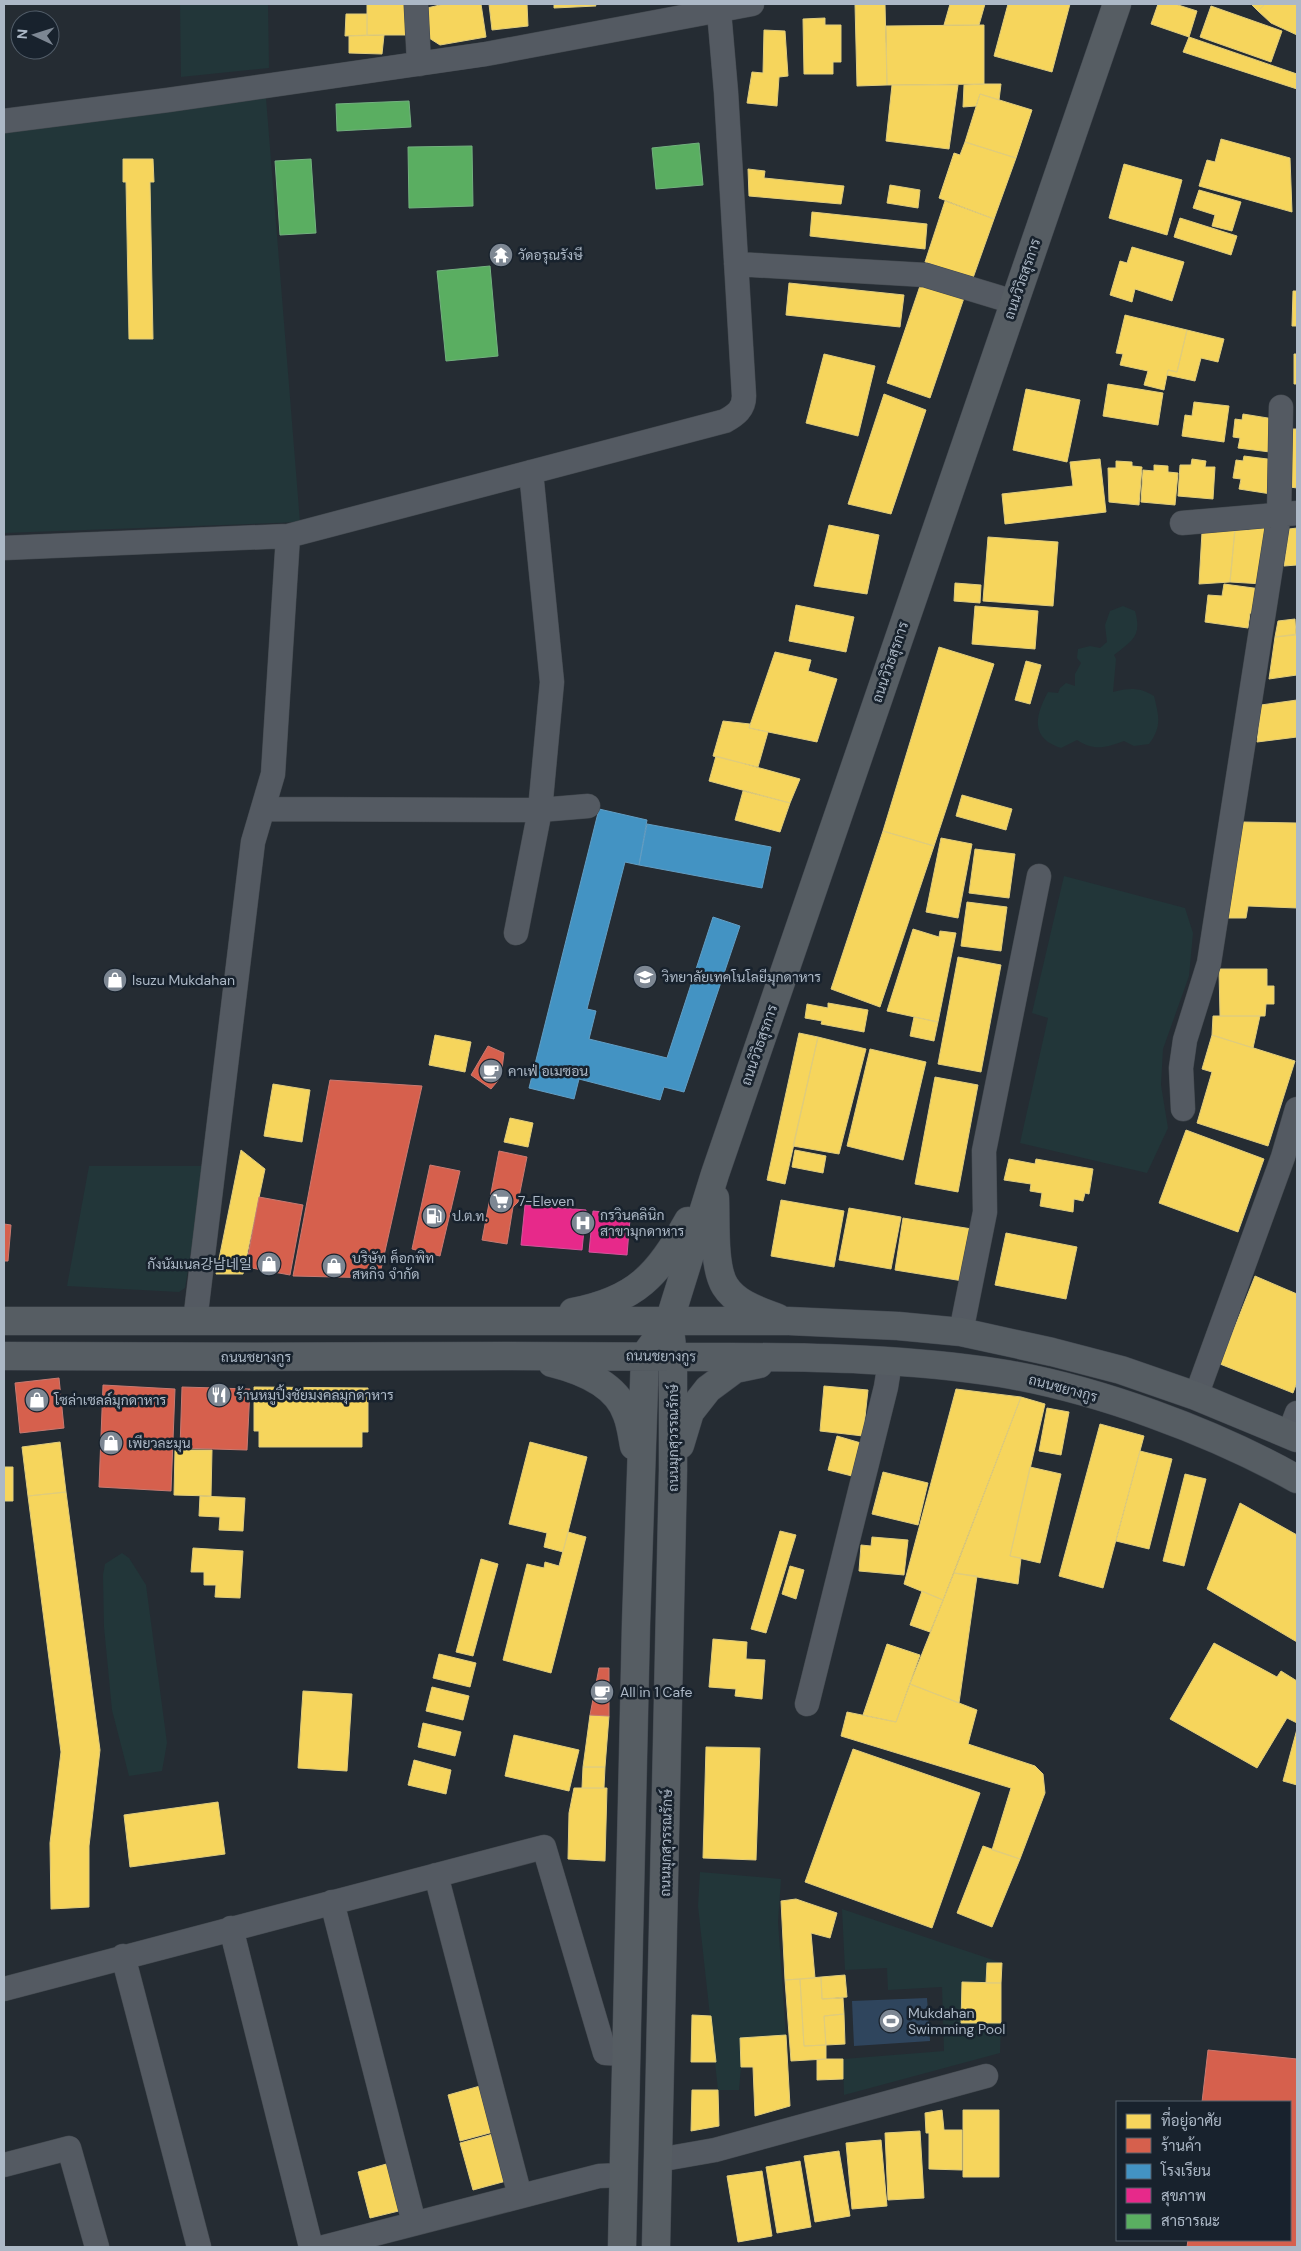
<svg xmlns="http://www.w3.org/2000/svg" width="1301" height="2251" font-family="'DM Sans','Noto Sans KR',Sarabun,sans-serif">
<rect width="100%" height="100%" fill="#252c33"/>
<!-- green -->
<path fill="#223639" d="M180,4H268L269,68L181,77Z
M266,98L300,522L4,533V132Z
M1123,606L1135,611C1142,636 1133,640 1114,655L1116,659L1113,692C1129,688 1139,687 1154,696C1159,717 1162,726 1149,744L1134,746L1124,741C1106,748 1093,751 1077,740L1061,748C1030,738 1035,716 1048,692L1058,693L1060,688L1066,683L1075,686V674L1081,663L1077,658L1078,649L1090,646L1100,648L1107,642L1105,625L1110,611Z
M1064,876L1185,908L1193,933L1189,976L1163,1049L1161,1085L1168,1128L1147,1173L1020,1143L1048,1018L1032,1013Z
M89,1166H205L185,1288L179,1292L67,1286Z
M122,1553L129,1558L146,1585L167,1743L162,1771L129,1776L112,1710L104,1627L103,1575L105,1564Z
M700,1872L781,1879L778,1922L786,2035L740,2038L741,2067L739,2090H718L698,1906Z
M842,1909L1002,1963H987L986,1983H962L961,2022L1001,2023L1000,2053L844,2095L843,2059L944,2051L942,1987L888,1990L887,1968L845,1970Z"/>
<!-- water -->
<path fill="#2f455d" d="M927,1998L930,2041L854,2046L852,2001Z"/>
<!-- homes -->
<path fill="#f6d55c" stroke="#e0cc7c" d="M367,4H406V35H367Z
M444,4H481L486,37L440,45L429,38L427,8Z
M489,4H527L528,26L492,30Z
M554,4H595L596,6L554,8Z
M855,4H885L887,85L857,86Z
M950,4H985L979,25H944Z
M1008,4H1070L1052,72L994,56Z
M1158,4H1175L1197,11L1189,37L1151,24Z
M1251,4H1265L1258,11Z
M1265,4H1297V35L1271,23L1258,11Z
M1211,6L1282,31L1271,62L1200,37Z
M346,14H367V35L345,36Z
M825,18V25H841V62H833V74H804L803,19Z
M984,25V84L887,85L886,26Z
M764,30L785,31L788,76L779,77L777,106L747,103L752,72L763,73Z
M384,35L382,54L349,53V36Z
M1189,37L1297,74V89L1183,52Z
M984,84H1001L999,100L980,94L976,106L963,107L964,85Z
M892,85H958L949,149L886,141Z
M980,94L1032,110L1016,158L965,142Z
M1221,139L1290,158L1292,212L1199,186L1207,160L1215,162Z
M965,142L1016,158L994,219L939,198L954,153L960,155Z
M123,159H153L154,182H150L153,339H129L126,182H123Z
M1124,164L1182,180L1167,235L1109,218Z
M748,169L765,171L764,178L844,186L841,204L749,196Z
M890,185L920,190L918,208L887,203Z
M1199,190L1241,202L1232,231L1212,226L1215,215L1193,208Z
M945,201L994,219L973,278L925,262Z
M812,212L927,224L925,249L810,236Z
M1180,218L1237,236L1231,255L1174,237Z
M1132,247L1184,262L1172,301L1135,289L1132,302L1110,295L1120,261L1127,263Z
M922,280L965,295L930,398L887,383Z
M789,283L904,295L900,327L786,315Z
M1293,291H1297V326H1292Z
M1125,315L1187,330L1177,372L1168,370L1164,390L1144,385L1148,371L1120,365L1123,354L1116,353Z
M1187,330L1224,339L1218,362L1201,358L1195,381L1167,375L1168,370L1177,372Z
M824,354L875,366L858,436L806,423Z
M1294,354H1297V384H1294Z
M1108,384L1163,393L1158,425L1103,416Z
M1026,389L1080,400L1067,462L1013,450Z
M884,394L926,410L891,514L848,504Z
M1194,402L1229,406L1224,442L1182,436L1185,415L1192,416Z
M1243,414L1274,419L1270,452L1238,448L1240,438L1233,437L1235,419L1242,420Z
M1292,429H1297V488L1290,487Z
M1244,456L1275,460L1271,494L1239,489L1241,479L1233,478L1236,460L1243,461Z
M1100,459L1106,512L1005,524L1002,494L1073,486L1070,462Z
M1192,459L1206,461L1205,467H1215L1213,499L1178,496L1180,465H1191Z
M1116,461L1132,462V466L1142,467L1139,505L1109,502L1108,468H1116Z
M1154,465L1168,466V472L1178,473L1175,505L1141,502L1143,470L1154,471Z
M829,525L879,535L867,594L814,586Z
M1250,525L1268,526L1263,584L1230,582L1235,529L1249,530Z
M1297,528V565L1284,566L1289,529Z
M1235,529L1230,582L1199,584L1202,532Z
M988,537L1058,542L1053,606L983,601Z
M955,583L981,585L980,603L954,601Z
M1224,584L1261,589L1258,614L1250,613L1248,628L1205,622L1208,595L1222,596Z
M796,605L854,617L846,652L789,641Z
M975,606L1038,611L1035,649L972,644Z
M1295,619L1296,635L1275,637L1278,621Z
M1297,634V675L1269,679L1275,637Z
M939,647L994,664L934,846L883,831Z
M775,652L811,660L808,671L837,679L817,742L749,728Z
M1026,661L1041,665L1030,704L1015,700Z
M1297,700V737L1257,742L1261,705Z
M723,721L750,724L749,728L768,732L758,767L713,756Z
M716,756L800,779L790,803L709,781Z
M743,791L790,803L780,832L735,820Z
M962,795L1012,809L1006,830L956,816Z
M1243,822L1297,823V908L1248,906L1246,918H1228Z
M883,831L934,846L880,1007L831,989Z
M941,838L972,844L958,918L926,912Z
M975,849L1015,854L1009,898L969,893Z
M967,902L1007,907L1001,951L961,946Z
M913,929L939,937L940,931L956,933L938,1022L887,1011Z
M958,957L1001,965L981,1072L938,1064Z
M1219,969H1267V986H1274V1004H1266L1265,1016H1220Z
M828,1003L868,1010L864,1032L821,1024L822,1021L805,1018L807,1004L828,1008Z
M1213,1016H1260L1253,1048L1212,1035Z
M914,1017L938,1022L934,1041L910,1036Z
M799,1033L818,1037L785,1184L767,1180Z
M435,1035L471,1042L465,1072L429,1065Z
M1212,1035L1295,1061L1268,1146L1197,1123L1212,1072L1202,1069Z
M818,1037L866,1049L839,1154L793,1146Z
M870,1049L926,1062L903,1160L847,1146Z
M935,1077L978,1085L958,1192L915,1184Z
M273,1084L310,1090L302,1142L264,1136Z
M510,1118L533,1123L528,1147L504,1142Z
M1186,1130L1264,1159L1238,1232L1159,1203Z
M241,1150L265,1169L243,1274H216Z
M795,1150L826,1156L823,1173L792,1167Z
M1009,1159L1035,1164L1036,1159L1093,1169L1089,1194L1085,1193L1083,1201L1074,1199L1073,1212L1040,1206L1042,1193L1030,1191L1031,1184L1004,1180Z
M781,1200L844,1211L834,1267L771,1256Z
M849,1208L901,1217L891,1269L839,1260Z
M903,1218L972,1229L963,1281L895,1270Z
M1006,1233L1077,1247L1066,1299L995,1285Z
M1255,1276L1297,1294V1382L1293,1393L1220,1364Z
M824,1386L868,1390L863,1436L820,1431Z
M254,1387L368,1388V1432H362V1447H259V1431H254Z
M956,1389L1021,1397L943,1600L904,1584Z
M1021,1397L1045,1404L1010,1556L1021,1558L1018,1584L954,1573Z
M1047,1408L1069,1412L1061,1455L1039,1451Z
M1100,1424L1144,1436L1103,1588L1059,1576Z
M837,1436L861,1443L852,1476L828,1470Z
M60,1442L66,1492L28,1496L22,1447Z
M530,1442L587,1457L563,1552L544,1547L547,1533L509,1524Z
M175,1450H212L211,1496L174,1495Z
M1140,1451L1172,1459L1149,1549L1116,1541Z
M4,1467H13V1501H4Z
M1030,1467L1061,1474L1040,1563L1010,1556Z
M883,1472L928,1483L918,1525L872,1514Z
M1185,1474L1206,1479L1184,1566L1163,1561Z
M66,1492L100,1750L89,1846V1907L51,1909L50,1843L61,1752L28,1496Z
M200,1496L245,1498L243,1531L219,1530L220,1517L199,1516Z
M1240,1503L1297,1535V1642L1207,1589Z
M780,1531L796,1535L766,1633L751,1629Z
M568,1532L586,1537L551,1673L503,1660L527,1564L544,1568L545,1562L559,1566Z
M872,1537L908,1540L904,1575L859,1571L861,1545L871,1546Z
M193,1548L243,1551L240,1598L215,1597L216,1585H204V1572H191Z
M481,1559L498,1564L473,1656L456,1652Z
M790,1566L804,1570L796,1599L782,1594Z
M954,1573L977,1576L959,1703L910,1684Z
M922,1591L943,1600L930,1632L910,1625Z
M713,1639L747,1642L746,1659L765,1660L762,1699L735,1696L736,1689L709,1687Z
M1214,1643L1277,1677L1281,1671L1297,1681V1723L1287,1718L1257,1768L1170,1719Z
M887,1644L920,1655L896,1722L863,1715Z
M439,1654L476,1663L470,1687L433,1678Z
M910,1684L977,1710L968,1744L1035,1766L1043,1774L1045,1793L1020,1859L992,1850L1011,1788L841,1736L847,1712L896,1722Z
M432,1687L469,1696L463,1720L426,1711Z
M303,1691L352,1694L347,1771L298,1768Z
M590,1715L609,1716L605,1767H583Z
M423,1723L461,1732L455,1756L418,1747Z
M1297,1729V1785L1283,1781Z
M514,1735L579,1750L569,1791L505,1776Z
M706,1747L760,1748L756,1860L703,1858Z
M853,1749L980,1793L932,1928L805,1882Z
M414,1760L451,1770L446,1794L408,1785Z
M583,1767H605L604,1788H582Z
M574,1788H607L605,1861L568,1859L569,1813Z
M218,1802L225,1854L130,1867L124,1815Z
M983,1846L1020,1859L992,1927L957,1913Z
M796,1899L837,1913L830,1938L811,1933L815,1978L785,1980L781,1901Z
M987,1963H1002L1001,1983H986Z
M845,1975L847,1997L822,1999L821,1977Z
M821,1977L822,1999L843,1998L844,2014L824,2016L826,2045L804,2046L800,1979Z
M800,1979L804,2046L826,2045V2059L791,2061L785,1980Z
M962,1982L1001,1983V2023H961Z
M844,2014L845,2044L826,2045L824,2016Z
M692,2015L711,2016L716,2062H691Z
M786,2035L790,2106L755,2116L753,2067H741L740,2038Z
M825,2059H843V2079L817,2080V2060Z
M480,2086L497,2131L460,2141L448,2095Z
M692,2090H718L719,2126L691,2131Z
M942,2110L944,2130H962V2170L929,2169V2133H926L925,2113Z
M963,2110H999V2177H963Z
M920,2131L924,2198L888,2200L885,2133Z
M493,2134L510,2180L473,2190L460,2143Z
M881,2140L887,2206L852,2209L846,2143Z
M839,2151L850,2216L815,2222L804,2156Z
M800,2161L811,2227L777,2233L766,2167Z
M390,2163L407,2209L370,2218L358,2172Z
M762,2171L772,2236L738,2242L727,2176Z"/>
<!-- shops -->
<path fill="#d6604d" stroke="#c97a71" d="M488,1046L504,1053L501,1077L491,1089L471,1075Z
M330,1080L422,1086L379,1278L293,1276Z
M499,1151L527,1157L518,1202L513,1207L507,1244L482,1240Z
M430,1165L460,1171L440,1256L412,1249Z
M259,1197L303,1205L290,1275L246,1267Z
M4,1224L11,1225L8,1261H4Z
M59,1378L64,1428L20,1433L15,1383Z
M103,1385L175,1389L171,1491L99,1487Z
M182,1387L250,1389L247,1450L180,1448Z
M599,1668H609V1716L590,1715Z
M1208,2050L1297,2059V2247H1187L1188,2240H1290V2102H1202Z"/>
<!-- schools -->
<path fill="#4393c3" stroke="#629ec4" d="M599,809L647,820L639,865L625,862L587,1009L596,1011L589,1039L667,1058L713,917L740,926L684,1092L664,1087L660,1100L579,1079L574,1099L529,1088Z
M647,824L771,847L762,888L639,865Z"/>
<!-- health -->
<path fill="#e7298a" stroke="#d5549c" d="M525,1205L586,1210L582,1250L521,1245Z
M593,1211L625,1214V1219H630L627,1255L589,1252Z"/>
<!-- public -->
<path fill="#5aae61" stroke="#73b17f" d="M409,101L411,127L337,131L336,104Z
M699,143L703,185L656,189L652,148Z
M472,146L473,206L409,208L408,147Z
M311,159L316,233L280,235L275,161Z
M490,266L498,356L446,361L437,271Z"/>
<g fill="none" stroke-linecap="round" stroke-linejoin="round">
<!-- minor casing -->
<g stroke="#43494f" stroke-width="25">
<path id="minor" d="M416,4L419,64
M4,121L168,100L486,54L752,4
M736,264L925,275L1014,302
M1182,523L1297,513
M4,548L288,536L725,421C736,415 744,409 744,396L726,92L719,11
M263,809L540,810L588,806
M516,933L540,810L552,682L531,472
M1183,1109L1181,1068L1185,1040L1209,963L1279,515L1281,407
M195,1321L253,842L273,774L288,536
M961,1332L985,1212L984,1151L1039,876
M1196,1396L1283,1157L1297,1109
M1289,1434L1297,1413
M807,1704L886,1387L890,1362
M436,1875L520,2196
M332,1902L414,2223
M231,1928L311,2247
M123,1956L199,2247
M4,1989L544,1847L605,2053L627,2054
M658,2160L715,2150L986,2076
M4,2165L69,2148L97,2247
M324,2247L599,2176L624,2175"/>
</g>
<!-- major casing -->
<g stroke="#424850" stroke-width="29">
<path id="major" d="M715,1198C716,1221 713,1267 725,1286C736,1304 760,1311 778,1318
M573,1312C636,1300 658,1275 688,1221
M4,1321H789L898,1326L961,1332L1052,1352L1121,1370L1196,1396L1297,1438
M4,1356C171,1357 338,1357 505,1356C580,1356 655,1356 730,1357C819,1357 911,1359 1000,1373C1097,1389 1211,1431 1297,1479
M552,1363C580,1370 617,1384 627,1415C631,1425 632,1436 634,1446
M680,1445L690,1412L708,1389L735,1369L759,1364
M622,2247L636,1624L645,1355L669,1322L715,1174L1117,4
M656,2247L673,1470V1356L671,1338"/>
</g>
<!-- minor -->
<use href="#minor" stroke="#545a62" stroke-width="24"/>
<!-- major -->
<use href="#major" stroke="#565d63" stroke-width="28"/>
</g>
<!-- icons -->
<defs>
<g id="temple-disc" transform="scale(1.25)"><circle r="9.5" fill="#7d8793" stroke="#18222d"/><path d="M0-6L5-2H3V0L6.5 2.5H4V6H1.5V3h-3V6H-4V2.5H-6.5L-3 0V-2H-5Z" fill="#fff"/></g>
<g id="university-disc" transform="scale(1.25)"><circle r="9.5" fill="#7d8793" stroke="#18222d"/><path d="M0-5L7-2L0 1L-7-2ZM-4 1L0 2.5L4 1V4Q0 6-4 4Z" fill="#fff"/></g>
<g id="shop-disc" transform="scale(1.25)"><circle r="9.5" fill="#7d8793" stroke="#18222d"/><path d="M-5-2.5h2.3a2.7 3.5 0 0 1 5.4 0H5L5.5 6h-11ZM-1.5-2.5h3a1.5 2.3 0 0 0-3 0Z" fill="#fff"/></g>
<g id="cafe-disc" transform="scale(1.25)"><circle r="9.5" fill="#7d8793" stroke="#18222d"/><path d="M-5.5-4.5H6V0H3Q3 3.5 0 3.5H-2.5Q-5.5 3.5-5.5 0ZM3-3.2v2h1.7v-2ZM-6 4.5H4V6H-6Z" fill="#fff"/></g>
<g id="supermarket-disc" transform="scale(1.25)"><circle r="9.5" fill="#7d8793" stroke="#18222d"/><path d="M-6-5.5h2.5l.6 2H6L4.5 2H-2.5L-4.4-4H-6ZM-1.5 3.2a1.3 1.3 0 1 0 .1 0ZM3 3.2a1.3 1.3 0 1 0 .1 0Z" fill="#fff"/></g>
<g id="fuel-disc" transform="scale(1.25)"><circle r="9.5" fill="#7d8793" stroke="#18222d"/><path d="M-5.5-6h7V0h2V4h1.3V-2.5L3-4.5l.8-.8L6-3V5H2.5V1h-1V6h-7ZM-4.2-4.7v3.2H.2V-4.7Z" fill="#fff"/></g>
<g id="hospital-disc" transform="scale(1.25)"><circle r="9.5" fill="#7d8793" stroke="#18222d"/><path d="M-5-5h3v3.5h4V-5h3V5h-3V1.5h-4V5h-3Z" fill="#fff"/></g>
<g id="restaurant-disc" transform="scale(1.25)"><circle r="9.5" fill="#7d8793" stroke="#18222d"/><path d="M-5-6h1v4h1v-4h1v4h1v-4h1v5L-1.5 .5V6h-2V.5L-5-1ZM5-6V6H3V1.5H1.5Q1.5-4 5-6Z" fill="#fff"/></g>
<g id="stadium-disc" transform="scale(1.25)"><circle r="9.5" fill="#7d8793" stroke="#18222d"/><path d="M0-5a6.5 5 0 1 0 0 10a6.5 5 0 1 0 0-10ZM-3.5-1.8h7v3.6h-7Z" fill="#fff"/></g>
</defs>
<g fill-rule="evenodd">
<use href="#temple-disc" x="501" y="255"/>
<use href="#university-disc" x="645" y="977"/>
<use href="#shop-disc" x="115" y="980"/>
<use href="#cafe-disc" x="491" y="1071"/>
<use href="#supermarket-disc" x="501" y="1201"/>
<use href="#fuel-disc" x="434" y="1216"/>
<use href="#hospital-disc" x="583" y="1223"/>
<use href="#shop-disc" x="269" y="1264"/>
<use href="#shop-disc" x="334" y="1266"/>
<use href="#restaurant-disc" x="219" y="1395"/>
<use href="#shop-disc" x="37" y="1400"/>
<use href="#shop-disc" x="111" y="1443"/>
<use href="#cafe-disc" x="602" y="1692"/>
<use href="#stadium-disc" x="891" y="2021"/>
</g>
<g text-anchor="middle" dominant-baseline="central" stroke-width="5" stroke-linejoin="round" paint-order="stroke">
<!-- poi labels -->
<g font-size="14" fill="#acb8c6" stroke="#18222d" text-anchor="start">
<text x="518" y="255">วัดอรุณรังษี</text>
<text x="662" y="977">วิทยาลัยเทคโนโลยีมุกดาหาร</text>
<text x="132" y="980">Isuzu Mukdahan</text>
<text x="508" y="1071">คาเฟ่ อเมซอน</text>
<text x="518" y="1201">7-Eleven</text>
<text x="600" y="1215">กรวินคลินิก<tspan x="600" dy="16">สาขามุกดาหาร</tspan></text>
<text x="452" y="1216">ป.ต.ท.</text>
<text x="352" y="1258">บริษัท ค็อกพิท<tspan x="352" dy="16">สหกิจ จำกัด</tspan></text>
<text x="252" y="1264" text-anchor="end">กังนัมเนล강남네일</text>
<text x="236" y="1395">ร้านหมูปิ้งชัยมงคลมุกดาหาร</text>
<text x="54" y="1400">โซล่าเซลล์มุกดาหาร</text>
<text x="128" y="1443">เพียวละมุน</text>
<text x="620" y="1692">All in 1 Cafe</text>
<text x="908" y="2013">Mukdahan<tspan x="908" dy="16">Swimming Pool</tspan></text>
</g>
<!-- street labels -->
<g font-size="14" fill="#acb8c6" stroke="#18222d">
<text transform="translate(1022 279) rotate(-71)">ถนนวิวิธสุรการ</text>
<text transform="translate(890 662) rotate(-71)">ถนนวิวิธสุรการ</text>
<text transform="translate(759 1045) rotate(-71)">ถนนวิวิธสุรการ</text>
<text transform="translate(661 1356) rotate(1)">ถนนชยางกูร</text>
<text x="256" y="1357">ถนนชยางกูร</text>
<text transform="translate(1063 1388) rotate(15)">ถนนชยางกูร</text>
<text transform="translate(673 1438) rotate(-90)">ถนนมุกสุวรรณรักษ์</text>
<text transform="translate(666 1843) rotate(-89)">ถนนมุกสุวรรณรักษ์</text>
</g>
</g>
<!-- border -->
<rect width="1301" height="2251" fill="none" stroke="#acb8c6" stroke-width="10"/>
<!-- legend -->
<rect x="1116" y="2101" width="175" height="140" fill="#18222d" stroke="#535e6a"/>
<rect x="1126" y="2114" width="25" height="15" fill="#f6d55c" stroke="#535e6a"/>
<text x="1161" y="2126" font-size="15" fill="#acb8c6">ที่อยู่อาศัย</text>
<rect x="1126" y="2138" width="25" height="15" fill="#d6604d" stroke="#535e6a"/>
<text x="1161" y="2151" font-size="15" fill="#acb8c6">ร้านค้า</text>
<rect x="1126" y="2164" width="25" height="15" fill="#4393c3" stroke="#535e6a"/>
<text x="1161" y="2176" font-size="15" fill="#acb8c6">โรงเรียน</text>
<rect x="1126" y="2188" width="25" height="15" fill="#e7298a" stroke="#535e6a"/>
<text x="1161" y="2201" font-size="15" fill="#acb8c6">สุขภาพ</text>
<rect x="1126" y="2214" width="25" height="15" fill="#5aae61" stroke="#535e6a"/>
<text x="1161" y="2226" font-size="15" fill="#acb8c6">สาธารณะ</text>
<!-- north arrow -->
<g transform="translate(35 35) rotate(274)"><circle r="24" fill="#18222d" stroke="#535e6a"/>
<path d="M0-4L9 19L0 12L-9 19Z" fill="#7d8793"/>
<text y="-8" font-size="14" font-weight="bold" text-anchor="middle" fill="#acb8c6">N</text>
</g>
</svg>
